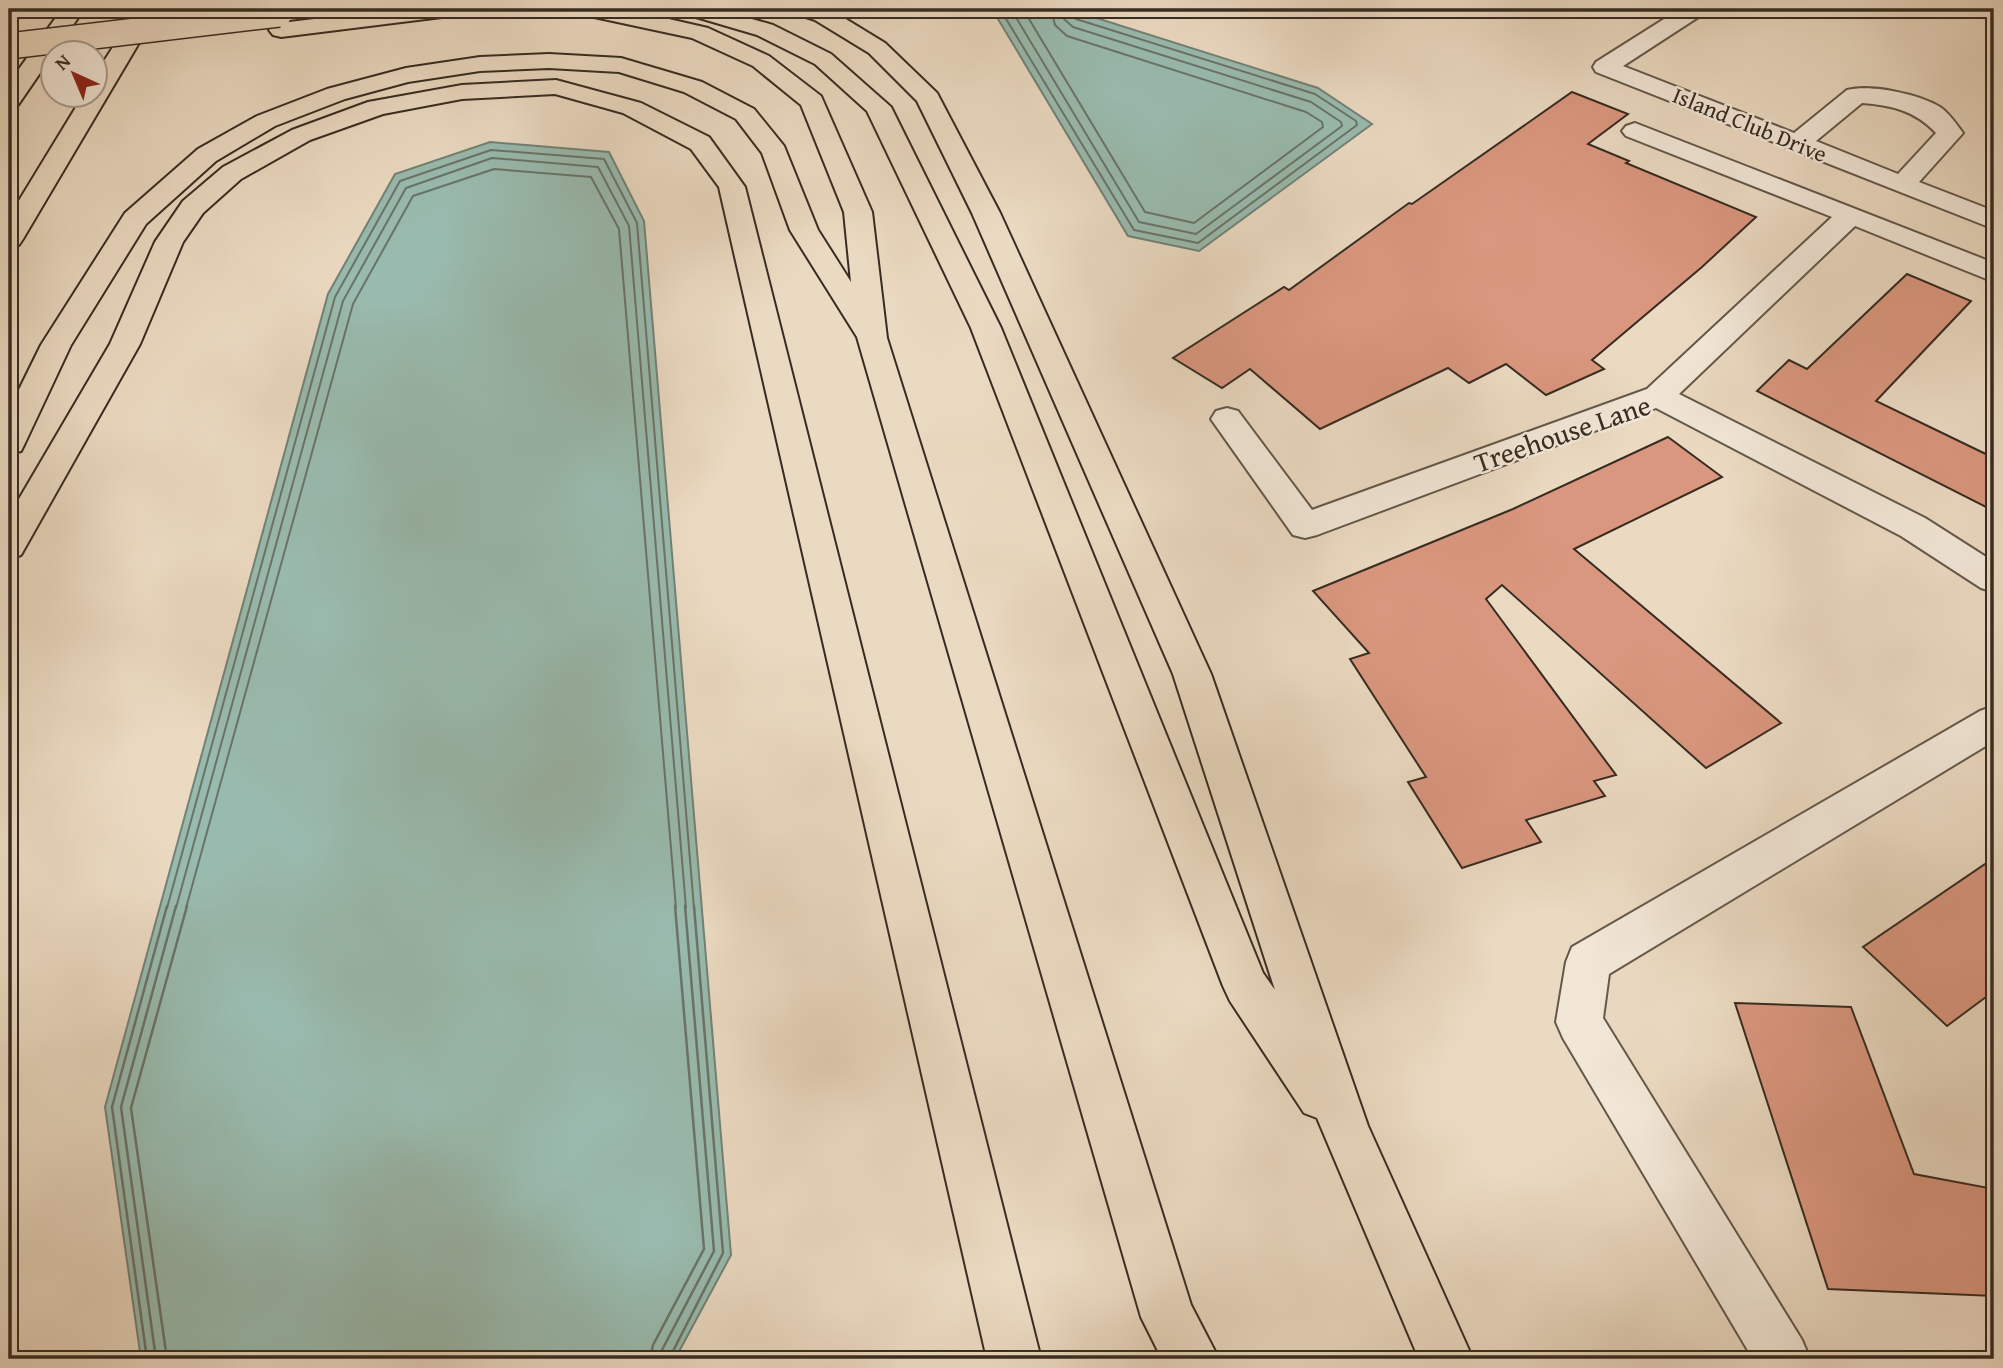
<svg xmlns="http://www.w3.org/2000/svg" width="2003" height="1368" font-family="'Gentium Book Plus',serif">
<rect width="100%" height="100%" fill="#ebdac2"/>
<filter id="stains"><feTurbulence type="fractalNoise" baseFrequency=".00286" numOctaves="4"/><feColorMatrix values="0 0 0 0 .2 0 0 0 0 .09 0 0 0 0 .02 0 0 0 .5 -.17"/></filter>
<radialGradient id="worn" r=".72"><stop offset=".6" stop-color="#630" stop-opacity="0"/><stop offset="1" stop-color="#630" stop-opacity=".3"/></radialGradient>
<!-- water -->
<path fill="#99bbaf" stroke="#728277" stroke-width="2" d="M992,9H1068L1318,88L1372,124L1199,251L1128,236Z
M490,142L609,152L644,221L731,1255L675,1359H141L105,1107L328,294L395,174Z"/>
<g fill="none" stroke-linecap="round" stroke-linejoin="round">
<!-- shore-far1 -->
<path stroke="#687468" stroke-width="2" d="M1000,9L1134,230L1198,243L1357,125L1356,121L1315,94L1076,19L1071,9
M1011,9L1139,222L1196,234L1342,126L1341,122L1311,102L1073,27L1064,19L1062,9
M1023,9L1145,212L1194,223L1323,127L1322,122L1306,112L1067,36L1055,25L1051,9
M167,908L335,297L400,181L491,150L604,159L637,223L694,908
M176,908L343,301L406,188L492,158L598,167L629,226L686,908
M186,908L353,304L413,196L494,169L591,177L619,229L676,908"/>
<!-- shore -->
<path stroke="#687468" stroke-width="2.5" d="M147,1359L112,1107L167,906
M156,1359L121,1107L176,906
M167,1359L131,1108L187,906
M650,1359L653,1345L704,1249L675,906
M660,1359L662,1350L714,1251L685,906
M669,1359L723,1253L694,906"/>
</g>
<!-- building -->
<path fill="#da977f" stroke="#372c22" stroke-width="2" d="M1572,92L1628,114L1588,144L1629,161L1626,163L1756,217L1702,267L1592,360L1604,369L1546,395L1506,364L1469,383L1448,368L1320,429L1250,369L1222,388L1173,358L1284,287L1289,290L1409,203L1412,204Z
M1907,274L1971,301L1876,401L1994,458V511L1757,391L1789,360L1807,369Z
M1668,437L1722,477L1574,549L1781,723L1706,768L1502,585L1486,599L1616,775L1594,781L1605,796L1526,820L1541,842L1462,868L1408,782L1426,777L1350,659L1369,653L1313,591L1513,509Z
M1994,858V991L1947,1026L1863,947Z
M1735,1003L1851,1007L1914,1174L1994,1189V1296L1828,1289Z"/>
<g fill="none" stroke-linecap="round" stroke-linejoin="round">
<!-- minor casing -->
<g stroke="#64584a" stroke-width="4">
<path id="minor" d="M1680,9H1706L1703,14L1623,66L1794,133L1847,90C1871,84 1919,94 1940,107C1949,113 1957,125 1963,133L1919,182L1994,211V229L1596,72L1593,67L1596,62ZM1862,103C1891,105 1916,111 1936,133L1898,174L1816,141Z
M1635,123L1994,263V282L1855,226L1679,394L1925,518L1994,562V592L1981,588L1901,536L1656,408L1317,535L1305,538L1293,535L1211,419L1216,411L1227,408L1238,411L1312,510L1647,389L1832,217L1626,136L1622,131L1626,126Z
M1994,706V741L1609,974L1603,1018L1802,1340L1810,1359H1753L1563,1038L1556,1022L1566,962L1572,947L1980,711Z"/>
</g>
<!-- highway casing -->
<g stroke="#372c22" stroke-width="4">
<path id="highway" d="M62,9H84L18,105L9,107V83Z
M137,9H159L23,239L19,245L9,247V217L84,94H94V77Z
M397,9H461L458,14L450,16L281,37L273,35L269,30L273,25L281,23Z
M577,9H625L708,28L769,56L821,96L872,212L887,338L1191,1305L1219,1359H1162L1141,1317L857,337L790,230L762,153L736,119L684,92L619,72L549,68L480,71L408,82L345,99L275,126L216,161L146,224L71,345L25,443L21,451L9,454V410L41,345L125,213L198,149L257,116L327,89L406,68L480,57L549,54L621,58L702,82L754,109L784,146L818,230L851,282L844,212L801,105L753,66L692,38L580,14Z
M686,9H717L773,25L831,54L891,107L1001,328L1263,973L1275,990L1173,674L972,213L917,101L869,53L815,20L797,14L794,9L831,10L885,43L937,93L1000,213L1211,674L1368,1126L1473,1359H1419L1317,1118L1304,1113L1230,1001L1223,986L971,328L867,111L815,64L757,35L689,15Z
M556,80L641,103L709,137L745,187L1041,1359H987L719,187L691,149L623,113L555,94L462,99L383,114L310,140L241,179L203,213L183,242L140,344L21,555L9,559V516L110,344L155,242L183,201L223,167L292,130L368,102L462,85Z"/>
</g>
<!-- minor -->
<use href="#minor" fill="#f2e7d7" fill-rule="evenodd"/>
<!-- highway -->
<use href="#highway" fill="#ebdac2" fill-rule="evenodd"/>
<!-- highway-bridge casing -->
<g stroke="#372c22" stroke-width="28" stroke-linecap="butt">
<path id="highway-bridge" d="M9,46L279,14"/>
</g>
<!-- highway-bridge -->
<use href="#highway-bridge" stroke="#ebdac2" stroke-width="25"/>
</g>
<g text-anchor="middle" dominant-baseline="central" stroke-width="5" stroke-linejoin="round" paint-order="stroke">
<!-- far-street labels -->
<g font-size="23" fill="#372c22" stroke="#f2e7d7">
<text transform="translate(1750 124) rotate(22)">Island Club Drive</text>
</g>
<!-- street labels -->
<g font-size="28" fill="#372c22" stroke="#f2e7d7">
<text transform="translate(1562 433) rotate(-19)">Treehouse Lane</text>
</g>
</g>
<!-- margin -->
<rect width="2003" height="1368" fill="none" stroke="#ebdac2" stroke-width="35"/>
<rect x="10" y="10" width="1982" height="1347" fill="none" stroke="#372c22" stroke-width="3.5"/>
<rect x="18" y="18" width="1968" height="1333" fill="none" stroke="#372c22" stroke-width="2"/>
<!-- north arrow -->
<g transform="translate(74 74) rotate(316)"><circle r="33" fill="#f2e7d7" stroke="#a79c8f" stroke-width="2"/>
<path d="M0-5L12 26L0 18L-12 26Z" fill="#8f2418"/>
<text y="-10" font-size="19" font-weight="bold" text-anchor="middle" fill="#372c22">N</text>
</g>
<rect width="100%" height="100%" filter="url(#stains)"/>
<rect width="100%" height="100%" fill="url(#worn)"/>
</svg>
